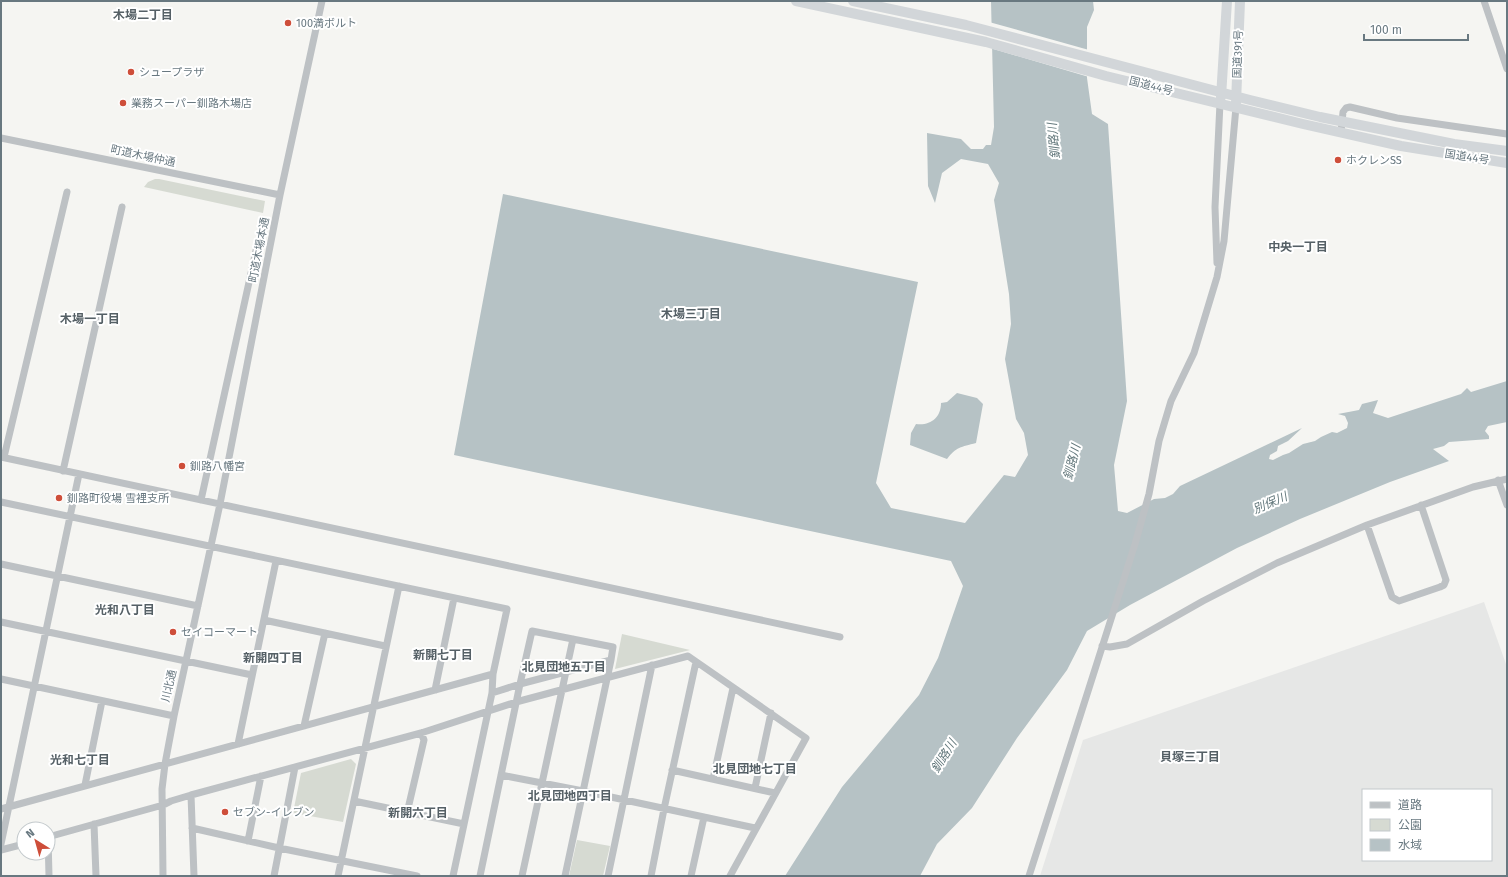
<svg xmlns="http://www.w3.org/2000/svg" width="1508" height="877" font-family="'Fira Sans','Noto Sans JP',sans-serif">
<rect width="100%" height="100%" fill="#f5f5f2"/>
<!-- built -->
<path fill="#e6e7e6" fill-rule="evenodd" d="M1484,602L1507,667V876H1040L1083,740ZM1363,790H1491V860H1363Z"/>
<!-- green -->
<path fill="#d6dad2" d="M155,179H159L265,201L263,213L144,187L148,182Z
M622,634L690,650L615,669Z
M351,759L356,764L343,822L293,813L301,773Z
M577,840L610,846L603,876H569Z"/>
<!-- water -->
<path fill="#b6c2c5" d="M991,1H1093L1094,10L1087,27V78L1092,114L1108,124L1127,401L1114,465L1118,511L1127,513L1154,499L1165,498L1173,494L1180,486L1302,428L1288,441L1278,446L1277,451L1270,455L1269,459L1273,460L1283,455L1289,453L1303,444L1315,441L1321,437L1332,432L1337,433L1347,428L1348,423L1345,416L1338,414L1359,410L1362,404L1378,400L1373,413L1388,418L1461,394L1467,388L1471,392L1507,381V422L1488,426L1485,431L1489,436V439L1449,442L1444,446L1433,449L1449,461L1390,482L1300,519L1237,548L1130,605L1087,631L1067,670L1017,738L972,808L937,844L920,876H785L842,787L919,695L938,658L963,586L951,561L454,455L503,194L918,282L876,483L891,508L965,523L1004,475L1015,477L1028,455L1024,433L1016,419L1005,359L1011,324L1009,294L994,200L999,183L988,164L961,159L942,173L935,203L928,186L927,133L961,139L971,149H983L986,145H991L994,127Z
M957,393L977,398L983,404L976,443C961,447 956,447 947,459L910,445L911,433L916,424C930,426 941,418 941,403L947,402Z"/>
<!-- pier -->
<path fill="#f5f5f2" d="M989,22L1089,50V77L990,48Z"/>
<g fill="none" stroke-linecap="round" stroke-linejoin="round">
<!-- minor -->
<path stroke="#bdc1c4" stroke-width="7" d="M1484,1L1507,69
M1341,132L1343,112L1346,108L1350,107L1397,118L1507,134
M1,138L280,195
M1217,263L1215,207L1220,103
M1,457L840,637
M4,457L67,192
M63,471L122,207
M1498,480L1507,505
M201,500L257,246
M1,502L507,609L493,674L492,693L453,876
M1367,525L1392,597L1399,601L1440,587L1444,585L1446,580L1421,505
M1,564L198,606
M264,620L385,646
M1,622L252,675
M1102,646L1110,647L1127,644L1203,601L1277,563L1367,525L1473,487L1507,479
M1,679L174,716
M435,690L454,598
M304,726L325,633
M238,744L276,561
M672,770L775,793
M501,775L583,791L755,828
M713,779L733,688
M85,785L102,701
M755,788L771,713
M191,795L194,876
M354,801L464,824
M1,809L493,674
M407,813L424,740L421,733
M94,824L96,876
M192,828L279,848L417,876
M48,837L163,805L171,801L191,795L421,733L516,702L688,656L806,738L730,876
M48,837L49,876
M248,841L261,776
M1,844L79,474
M1,850L24,844
M163,876L162,789L165,764L174,716L220,504L280,195L322,1
M274,876L295,767
M338,876L399,586
M480,876L520,684L532,631L613,647L611,660L520,684L492,693
M522,876L573,639
M565,876L611,660
M608,876L652,665
M651,876L664,809L696,662
M691,876L704,817
M1029,876L1135,544L1149,494L1159,441L1171,401L1194,353L1217,277L1224,241L1236,107"/>
<!-- highway -->
<path stroke="#d2d6d9" stroke-width="10" d="M796,1L986,42L1106,76L1303,124L1401,146L1507,163
M853,1L966,25L1250,100L1320,117L1454,144L1507,151
M1221,97L1227,1
M1236,103L1240,1"/>
</g>
<!-- markers -->
<g fill="#ce4e3a" stroke="#fff" stroke-width="1.5">
<circle cx="288" cy="23" r="4"/>
<circle cx="131" cy="72" r="4"/>
<circle cx="123" cy="103" r="4"/>
<circle cx="1338" cy="160" r="4"/>
<circle cx="182" cy="466" r="4"/>
<circle cx="59" cy="498" r="4"/>
<circle cx="173" cy="632" r="4"/>
<circle cx="225" cy="812" r="4"/>
</g>
<g text-anchor="middle" dominant-baseline="central" stroke-width="4" stroke-linejoin="round" paint-order="stroke">
<!-- poi labels -->
<g font-size="11" fill="#687880" stroke="#fff" text-anchor="start">
<text x="296" y="23">100満ボルト</text>
<text x="139" y="72">シュープラザ</text>
<text x="131" y="103">業務スーパー釧路木場店</text>
<text x="1346" y="160">ホクレンSS</text>
<text x="190" y="466">釧路八幡宮</text>
<text x="67" y="498">釧路町役場 雪裡支所</text>
<text x="181" y="632">セイコーマート</text>
<text x="233" y="812">セブン-イレブン</text>
</g>
<!-- street labels -->
<g font-size="11" fill="#687880" stroke="#fff">
<text transform="translate(1238 54) rotate(-88)">国道391号</text>
<text transform="translate(1151 86) rotate(14)">国道44号</text>
<text transform="translate(143 156) rotate(12)">町道木場仲通</text>
<text transform="translate(1467 157) rotate(9)">国道44号</text>
<text transform="translate(259 250) rotate(-79)">町道木場本通</text>
<text transform="translate(169 686) rotate(-77)">川北通</text>
</g>
<!-- neighbourhood labels -->
<g font-size="12" font-weight="bold" fill="#556066" stroke="#fff">
<text x="143" y="15">木場二丁目</text>
<text x="1298" y="247">中央一丁目</text>
<text x="691" y="314">木場三丁目</text>
<text x="90" y="319">木場一丁目</text>
<text x="125" y="610">光和八丁目</text>
<text x="443" y="655">新開七丁目</text>
<text x="273" y="658">新開四丁目</text>
<text x="564" y="667">北見団地五丁目</text>
<text x="1190" y="757">貝塚三丁目</text>
<text x="80" y="760">光和七丁目</text>
<text x="755" y="769">北見団地七丁目</text>
<text x="570" y="796">北見団地四丁目</text>
<text x="418" y="813">新開六丁目</text>
</g>
<!-- water labels -->
<g font-size="12" font-style="italic" fill="#63787c" stroke="#fff">
<text transform="translate(1054 141) rotate(-96)">釧路川</text>
<text transform="translate(1072 462) rotate(-76)">釧路川</text>
<text transform="translate(1270 503) rotate(-23)">別保川</text>
<text transform="translate(944 756) rotate(-58)">釧路川</text>
</g>
</g>
<!-- border -->
<rect width="1508" height="877" fill="none" stroke="#687880" stroke-width="4"/>
<!-- legend -->
<rect x="1362" y="789" width="130" height="72" fill="#ffffff" stroke="#c3c9cc"/>
<rect x="1370" y="802" width="20" height="6" fill="#bdc1c4" stroke="#c3c9cc"/>
<text x="1398" y="809" font-size="12" fill="#687880">道路</text>
<rect x="1370" y="819" width="20" height="12" fill="#d6dad2" stroke="#c3c9cc"/>
<text x="1398" y="829" font-size="12" fill="#687880">公園</text>
<rect x="1370" y="839" width="20" height="12" fill="#b6c2c5" stroke="#c3c9cc"/>
<text x="1398" y="849" font-size="12" fill="#687880">水域</text>
<!-- north arrow -->
<g transform="translate(36 841) rotate(323)"><circle r="19" fill="#ffffff" stroke="#c3c9cc"/>
<path d="M0-3L7 15L0 10L-7 15Z" fill="#ce4e3a"/>
<text y="-6" font-size="11" font-weight="bold" text-anchor="middle" fill="#687880">N</text>
</g>
<!-- scale -->
<path d="M1364 34v6h104v-6" fill="none" stroke="#687880" stroke-width="2"/>
<text x="1370" y="34" font-size="12" fill="#687880" stroke="#ffffff" stroke-width="3" paint-order="stroke">100 m</text>
</svg>
